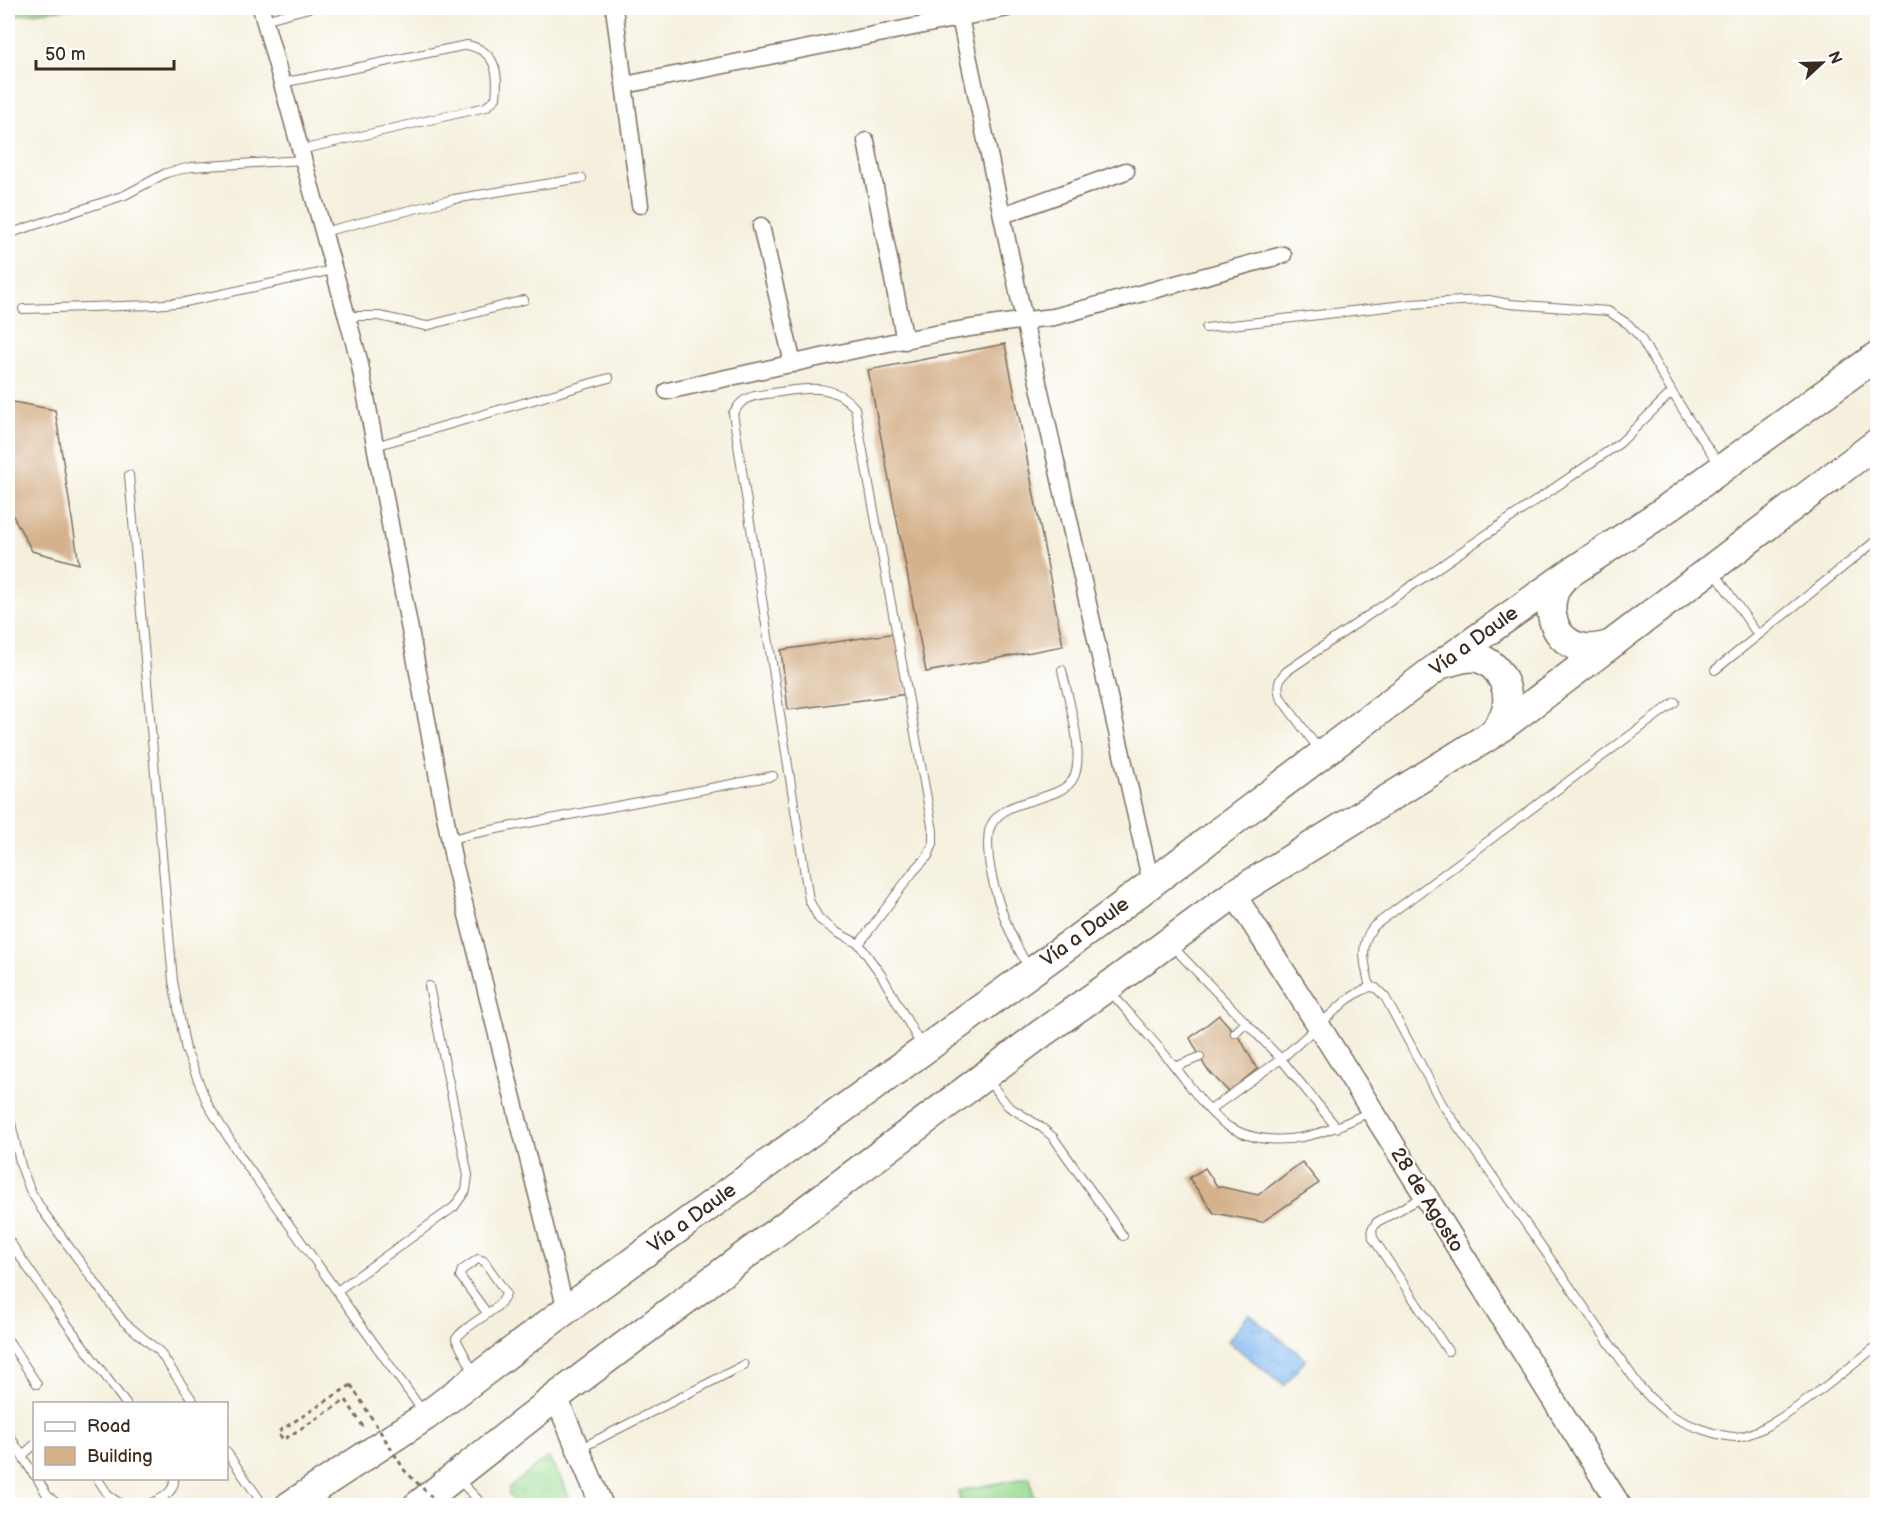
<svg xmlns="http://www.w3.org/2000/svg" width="1885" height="1513" font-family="'Balsamiq Sans',sans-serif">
<defs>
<pattern id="park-crowns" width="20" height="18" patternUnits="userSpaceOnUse" patternTransform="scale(1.5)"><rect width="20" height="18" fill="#9adc93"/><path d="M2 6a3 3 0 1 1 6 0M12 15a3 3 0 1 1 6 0" fill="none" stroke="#86bd7e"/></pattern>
<pattern id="water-ripples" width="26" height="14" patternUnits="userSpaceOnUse" patternTransform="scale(1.5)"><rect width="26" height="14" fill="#80b8f0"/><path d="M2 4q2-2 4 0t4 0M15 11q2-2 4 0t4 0" fill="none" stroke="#6a96c2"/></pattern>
</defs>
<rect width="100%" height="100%" fill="#fff"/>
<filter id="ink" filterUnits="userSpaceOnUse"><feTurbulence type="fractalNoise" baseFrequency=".0167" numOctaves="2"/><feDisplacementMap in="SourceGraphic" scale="12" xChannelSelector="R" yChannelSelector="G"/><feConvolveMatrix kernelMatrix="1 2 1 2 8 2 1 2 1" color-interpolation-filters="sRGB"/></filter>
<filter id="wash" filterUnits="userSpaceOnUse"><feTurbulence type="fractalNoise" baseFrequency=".008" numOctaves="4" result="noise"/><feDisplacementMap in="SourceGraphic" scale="24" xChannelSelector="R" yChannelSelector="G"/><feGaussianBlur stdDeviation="1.35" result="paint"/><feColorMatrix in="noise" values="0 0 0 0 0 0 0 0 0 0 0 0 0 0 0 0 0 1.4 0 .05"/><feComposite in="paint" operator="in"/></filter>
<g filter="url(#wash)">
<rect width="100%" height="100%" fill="#f5f0de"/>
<!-- grass -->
<path fill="#9adc93" stroke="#6a8358" stroke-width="1.5" d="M8,8H74L8,16Z
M1030,1477L1035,1505H961L958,1491Z"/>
<!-- park -->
<path fill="url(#park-crowns)" stroke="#6a8358" stroke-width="1.5" d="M549,1458L563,1483L573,1505H517L509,1495V1488L545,1459Z"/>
<!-- water -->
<path fill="url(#water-ripples)" stroke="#5e7187" stroke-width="1.5" d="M1249,1314L1306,1359L1284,1386L1228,1341Z"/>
<g id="blocks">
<!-- building -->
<path fill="#d4b18a" d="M1005,344L1063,646L926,672L868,370Z
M8,401L55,410L79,564L32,551L13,516L8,517Z
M896,633L907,694L788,710L781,650Z
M1219,1015L1241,1040L1257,1069L1229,1092L1206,1068L1190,1038Z
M1302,1162L1319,1183L1262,1222L1214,1213L1189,1178L1205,1168L1217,1186L1258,1195Z
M8,1495L14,1506H8Z"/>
</g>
</g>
<g filter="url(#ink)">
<use href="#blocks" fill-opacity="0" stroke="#7c6f61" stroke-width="1.5"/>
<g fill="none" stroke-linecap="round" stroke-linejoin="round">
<!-- lane casing -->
<g stroke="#7c6f61" stroke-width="10">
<path id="lane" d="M264,20L309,8
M282,83L467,45C496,51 499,72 496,98L486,107L300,150
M323,232L454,199L582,178
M8,234L125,195L166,173L191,167L303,160
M23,309L154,305L185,302L333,270
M347,316H379L426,326L524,300
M1206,328L1412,304L1461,301L1489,300L1510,304L1608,311L1628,324L1640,337L1672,392L1620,443L1287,671C1278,679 1277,686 1280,697L1320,751
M1672,392L1688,418L1719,464
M375,446L609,378
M129,475L173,981L186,1050L208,1105L240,1156L424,1413
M1715,573L1758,635
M1715,670L1878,539
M449,840L471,834L773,776
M859,944L913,872L928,856L933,844V831L855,408C832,381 804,389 773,393C762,395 750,395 742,402C738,405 736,410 733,413L809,900L819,919L838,933L859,944L882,976L922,1047
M1172,946L1281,1059L1337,1128
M1030,969C1008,936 983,871 989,831C991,821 998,815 1006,810C1023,799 1066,797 1074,777C1085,752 1068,698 1062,670
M1370,987C1365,966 1358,944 1374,926L1675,702
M1109,990C1131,1016 1154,1041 1175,1067C1190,1085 1210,1117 1231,1128C1277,1153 1328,1133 1371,1111
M1235,1033L1245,1023
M1175,1067L1200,1057
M987,1079L1008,1106L1041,1127L1053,1137L1123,1236
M1210,1110L1281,1059L1347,1000L1361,991L1370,987L1376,988L1385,997L1442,1104L1640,1387C1662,1411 1672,1419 1704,1430C1713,1433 1725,1437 1735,1437C1770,1436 1848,1368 1878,1345
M8,1111L21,1166L30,1190L42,1210L124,1322L159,1351L195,1404
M1425,1196L1377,1222L1372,1229L1373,1238L1448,1351
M8,1239L59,1313L126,1404
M337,1291L454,1207L466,1190L468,1175L429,986
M8,1340L37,1384
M474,1373L456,1339C467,1322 502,1311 506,1293L484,1261L478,1259L462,1270L460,1276L487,1313
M8,1433L34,1475
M579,1449L744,1365
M226,1451L264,1506
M22,1456L34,1445
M37,1478L47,1495L60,1506
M97,1478L109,1496L124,1506
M458,1479L484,1506
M142,1506C155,1502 176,1495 174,1478"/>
</g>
<!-- street casing -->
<g stroke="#7c6f61" stroke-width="19">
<path id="street" d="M261,8L359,360L454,863L566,1310
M614,8L640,205
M958,8L1024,320L1151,883
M625,85L1008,8
M866,141L905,341
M1003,215L1126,171
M761,226L793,364
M667,391C795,364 924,330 1054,317L1283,255"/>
</g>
<!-- secondary casing -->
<g stroke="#7c6f61" stroke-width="25">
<path id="secondary" d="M1234,894L1319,1026L1620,1506
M556,1397L602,1506"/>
</g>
<!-- highway casing -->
<g stroke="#7c6f61" stroke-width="31">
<path id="highway" d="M1564,578C1542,598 1550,640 1580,647C1590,650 1599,648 1609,645
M1446,663C1456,660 1468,656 1478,658C1503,665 1513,695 1504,716C1501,722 1497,727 1494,733
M289,1506L426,1416L566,1310L1107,917L1440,665L1570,573L1658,515L1878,355
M417,1506L556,1397L1042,1033L1106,988L1234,894L1494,733L1878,442"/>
</g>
<!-- path -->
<path stroke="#7c6f61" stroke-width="3" stroke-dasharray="4.5 4.5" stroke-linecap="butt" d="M351,1385L278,1432L283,1440L346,1400L365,1430"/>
<!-- lane -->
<use href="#lane" stroke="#fff" stroke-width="8"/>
<!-- street -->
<use href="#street" stroke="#fff" stroke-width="16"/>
<!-- secondary -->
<use href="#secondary" stroke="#fff" stroke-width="22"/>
<!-- highway -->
<use href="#highway" stroke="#fff" stroke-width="28"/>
<!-- path-bridge -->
<path stroke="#7c6f61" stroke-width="3" stroke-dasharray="4.5 4.5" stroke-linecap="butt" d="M351,1385L405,1471L441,1506"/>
</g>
</g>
<g text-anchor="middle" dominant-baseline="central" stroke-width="4.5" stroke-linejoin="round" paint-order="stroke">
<!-- street labels -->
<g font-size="20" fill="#3b2a1e" stroke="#fff">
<text transform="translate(1474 641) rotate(-36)">Vía a Daule</text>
<text transform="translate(1085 932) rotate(-36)">Vía a Daule</text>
<text transform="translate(1427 1200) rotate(58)">28 de Agosto</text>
<text transform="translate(692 1218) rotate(-36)">Vía a Daule</text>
</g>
</g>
<!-- margin -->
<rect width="1885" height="1513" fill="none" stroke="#fff" stroke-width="30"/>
<!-- legend -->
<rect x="33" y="1402" width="195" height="78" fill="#ffffff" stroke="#b1aaa5" stroke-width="1.5"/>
<rect x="45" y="1422" width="30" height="9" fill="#ffffff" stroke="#b1aaa5" stroke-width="1.5"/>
<text x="87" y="1432" font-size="18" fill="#3b2a1e">Road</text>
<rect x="45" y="1447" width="30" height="18" fill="#d4b18a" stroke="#b1aaa5" stroke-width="1.5"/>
<text x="87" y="1462" font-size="18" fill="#3b2a1e">Building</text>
<!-- north arrow -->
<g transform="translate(1822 63) rotate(68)" stroke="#ffffff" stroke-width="4.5" paint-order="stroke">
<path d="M0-4.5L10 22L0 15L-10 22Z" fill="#3b2a1e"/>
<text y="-9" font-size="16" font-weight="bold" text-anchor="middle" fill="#3b2a1e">N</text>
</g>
<!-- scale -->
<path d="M36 60v9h138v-9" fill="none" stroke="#3b2a1e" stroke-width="3"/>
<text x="45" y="60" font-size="18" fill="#3b2a1e" stroke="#ffffff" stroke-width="4.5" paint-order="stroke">50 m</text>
</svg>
